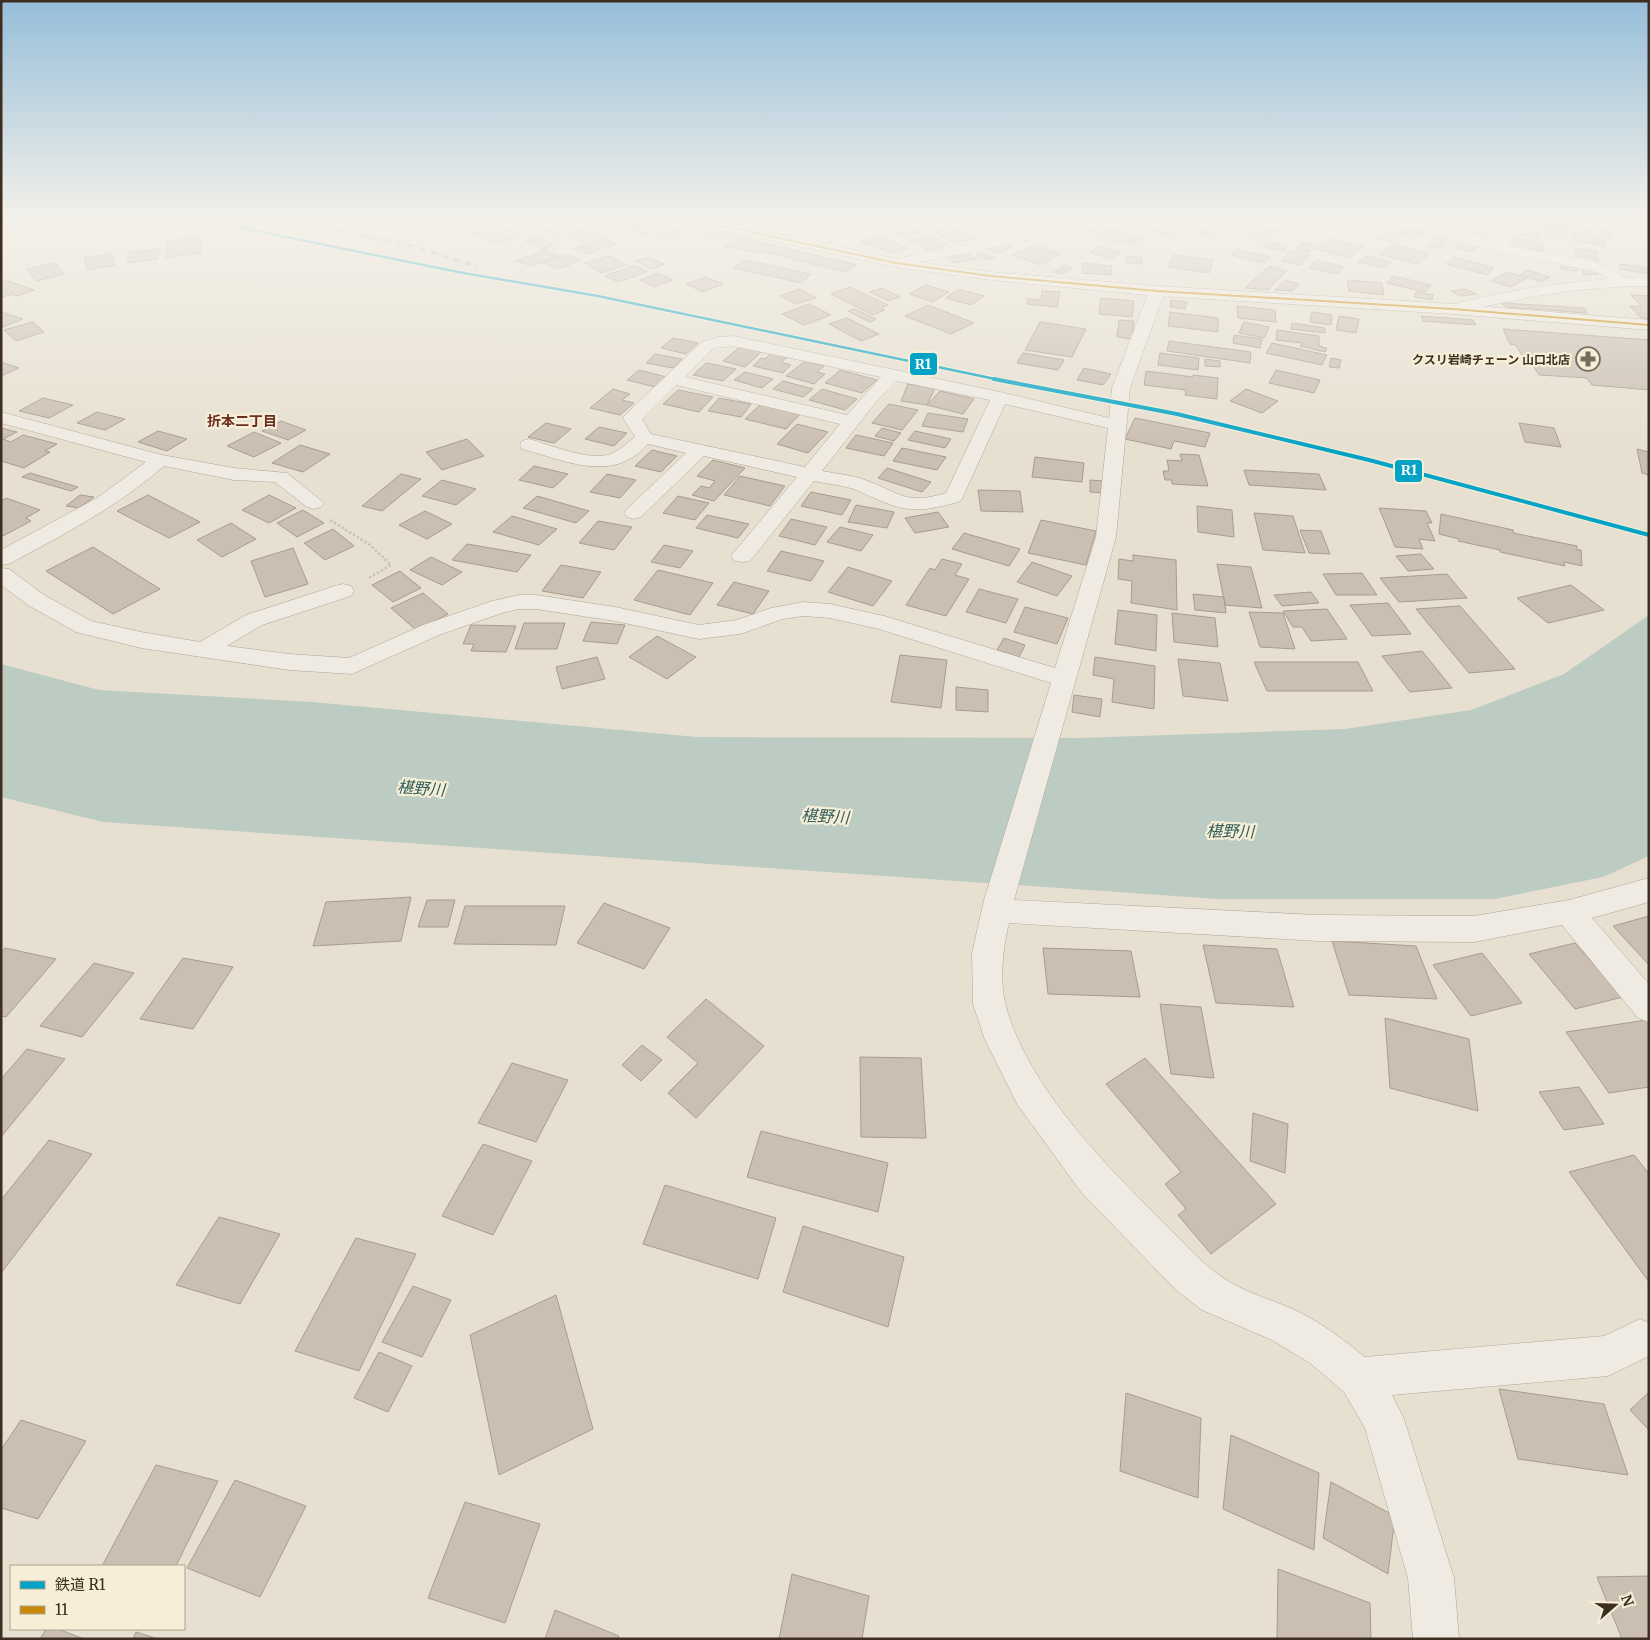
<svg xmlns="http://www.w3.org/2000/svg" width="1650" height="1640" font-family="Merriweather,'Noto Sans JP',serif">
<rect width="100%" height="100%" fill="#e7e0d1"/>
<!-- water -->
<path fill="#bcccc2" d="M1649,615V856L1603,877L1495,899H1218L103,822L1,797V664L99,690L312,702L697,737L1079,738L1345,729L1471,710L1564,674Z"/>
<!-- building -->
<path fill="#cbbfb2" stroke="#a89c90" d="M391,218H420L401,224Z
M463,218H483L495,222L473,230L459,229L461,226L452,223Z
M554,218H582L570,223Z
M618,218H638L667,226L642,235L631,230L635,228L613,220Z
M823,218H834L857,225L844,231L814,222Z
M909,218H940L945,220L925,226Z
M1002,218H1032L1040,222L1022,227Z
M1050,218H1082L1085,219L1061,226L1046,219Z
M1123,218L1149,226L1138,232L1112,223Z
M1239,218H1266L1256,223Z
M1295,218H1319L1326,220L1312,227L1290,220Z
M1488,218L1499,224L1487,225L1498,232L1473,234L1451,220Z
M1516,218L1542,220V227L1516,223Z
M1576,218H1613V224Z
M1619,218L1639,220L1640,227L1619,224Z
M1172,219L1191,224L1172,237L1153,232Z
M1236,219L1278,231L1266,238L1224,226Z
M428,220L449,229L434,234L411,226Z
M894,220L924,232L905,237L880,226Z
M1543,220L1568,224L1567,231L1542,227Z
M239,221L255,224L248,227L232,224Z
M597,223L606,227L597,230L587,226Z
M501,224L523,235L496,244L472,233Z
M1389,224L1424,232L1421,236L1411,234L1409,237L1399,234L1391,242L1374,238Z
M1572,224L1591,228V234L1571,231Z
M559,225L569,229L553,235L542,230Z
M952,226L976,237L956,243L933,231Z
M1101,226L1143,239L1130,245L1088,232Z
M1520,226L1540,229V238L1519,235Z
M1597,227L1611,229V238L1597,235Z
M583,228L601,235L583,242L565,234Z
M673,229L683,233L667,239L657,235Z
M712,229L734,234L725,239L703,235Z
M1202,229L1219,234L1213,238L1196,233Z
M1545,229L1567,233L1566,240L1544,236Z
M1574,234L1606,239L1605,246L1573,241Z
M929,235L948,245L928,251L910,240Z
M881,236L908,249L894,253L860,242Z
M1435,236L1449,238L1440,249L1427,246Z
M202,237L200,253L166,258L168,241Z
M536,237L554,245L543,249L525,241Z
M739,237L857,265L845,272L760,251L758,253L724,246Z
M604,238L616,244L587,254L573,249Z
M1512,238L1543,242L1544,251L1513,248Z
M1330,239L1363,247L1349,258L1316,249Z
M1462,241L1480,246L1472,252L1454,248Z
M1268,242L1288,246L1284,251L1263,247Z
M1302,242L1316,246L1309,252L1295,249Z
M1004,244L1013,247L997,253L988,249Z
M1392,244L1430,254L1417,264L1379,254Z
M1035,245L1062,254L1040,265L1012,255Z
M1099,246L1121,252L1111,259L1090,253Z
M1576,248L1597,251L1598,260L1576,256Z
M160,249L157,259L127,263L130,252Z
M545,250L559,256L531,266L517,261Z
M1237,250L1270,257L1264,263L1231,255Z
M1291,251L1310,255L1300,265L1281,261Z
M968,252L977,259L953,263L945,256Z
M112,253L115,265L87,270L84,258Z
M984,253L995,258L987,260L976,255Z
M566,254L581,260L558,269L543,263Z
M1173,255L1213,260L1209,273L1168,267Z
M610,256L627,265L601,273L584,263Z
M1126,256L1141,257L1142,264L1127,263Z
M1367,256L1391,262L1383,268L1358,262Z
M649,257L664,264L652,269L636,261Z
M1453,257L1494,268L1487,275L1446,264Z
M746,260L811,274L801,283L733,268Z
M1316,260L1344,267L1338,274L1309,268Z
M1559,262L1575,264L1577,271L1561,269Z
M55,263L65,274L36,281L27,269Z
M1083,263L1112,266L1111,275L1082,273Z
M1580,264L1591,267L1599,274L1584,275Z
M1620,264L1649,268V274L1620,269Z
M635,265L647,272L618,282L605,276Z
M1064,265L1073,268L1063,274L1054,272Z
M1269,266L1287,271L1268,290L1245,288Z
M1528,270L1550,277L1542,282L1520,275Z
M1507,272L1527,278L1511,287L1491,281Z
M658,273L673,280L654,287L640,280Z
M1393,276L1431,285L1425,292L1387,283Z
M706,277L723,284L703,292L686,284Z
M5,280L34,290L17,296L12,294L1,298V281Z
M1285,280L1300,284L1292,291L1275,290Z
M1347,280L1382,283L1384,295L1349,291Z
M926,285L949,292L933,302L909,294Z
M850,287L888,305L881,308L885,310L873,315L831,294Z
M882,288L900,297L888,301L870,292Z
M800,289L816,298L796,304L780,296Z
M958,289L984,296L971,305L946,298Z
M1466,289L1476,294L1460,296L1451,291Z
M1042,291L1060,292L1057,307L1027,304L1028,299L1041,300Z
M1416,292L1433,295L1432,300L1415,297Z
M1631,295L1649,296V319L1641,318L1630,306L1642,307Z
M1101,298L1134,301L1132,317L1099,314Z
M1171,300L1187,302L1185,309L1170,307Z
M1502,303L1584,308L1587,313L1505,307Z
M809,304L831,315L804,325L782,314Z
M928,305L974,323L951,334L905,316Z
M1237,306L1275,310L1276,322L1238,318Z
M855,309L876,319L869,322L848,311Z
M1,312L23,319L1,328Z
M1170,312L1218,318V332L1168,326Z
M1312,312L1332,315L1331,325L1310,322Z
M1339,316L1359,319L1356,333L1336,330Z
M1421,316L1473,320L1476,325L1423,321Z
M847,318L879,334L861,341L829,324Z
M1119,320L1134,321L1132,339L1117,337Z
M33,322L44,332L16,341L4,330Z
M1040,322L1086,329L1072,357L1025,350Z
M1244,322L1269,327L1264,338L1239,333Z
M1292,323L1325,328V333L1291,329Z
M1503,329L1649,340V390L1592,385L1587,378L1539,375L1529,359H1524L1516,345L1510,344Z
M1277,330L1319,336V346L1327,348L1325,352L1300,346L1302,343L1276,340Z
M1234,335L1262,339L1260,348L1233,343Z
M673,338L698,343L686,354L661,348Z
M1169,341L1251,352L1250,363L1167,351Z
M1272,343L1327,355L1322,365L1266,353Z
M740,347L761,352L745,367L723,361Z
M771,353L787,357L781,362L791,365L783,373L753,366L761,358L765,359Z
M1023,353L1064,360L1058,370L1017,363Z
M1160,353L1199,358L1198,370L1158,365Z
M655,354L682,359L673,368L646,363Z
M1331,358L1341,360L1339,368L1329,367Z
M1205,359L1220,361V367L1205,366Z
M805,361L824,366L817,372L825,374L814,384L786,376Z
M1,362L19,368L1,376Z
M706,363L736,369L723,381L693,375Z
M1084,368L1111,374L1103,385L1077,380Z
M639,370L667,377L655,387L627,380Z
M840,370L877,380L862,393L825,383Z
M1276,370L1320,380L1314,393L1269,383Z
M1146,371L1193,377V375L1218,378L1217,399L1185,395L1186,390L1144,385Z
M745,372L773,379L762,388L734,380Z
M783,381L813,389L803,397L773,389Z
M908,384L935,388L927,405L901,401Z
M613,389L630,394L622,400L634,403L620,415L590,408Z
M822,389L857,399L845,410L809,400Z
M1246,389L1278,401L1262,413L1230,401Z
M678,390L713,397L699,412L663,404Z
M940,391L974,399L963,414L927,405Z
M43,398L73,405L49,418L19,411Z
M719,398L751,404L741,417L708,411Z
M762,403L802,412L786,429L745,419Z
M889,404L918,410L902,430L872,423Z
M97,412L125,419L105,430L77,423Z
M928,413L968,419L963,432L922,426Z
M1135,418L1210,433L1205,447L1174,441L1171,449L1125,439Z
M281,421L306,430L288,440L262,431Z
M546,423L571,429L554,443L528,437Z
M1519,423L1554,428L1561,447L1525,442Z
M797,424L828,432L808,453L777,444Z
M599,427L627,433L614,446L585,439Z
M1,428L17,432L3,439L11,442L23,435L57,444L45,451L50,452L24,468L1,461Z
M882,428L901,433L894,441L875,436Z
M158,431L187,439L167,451L138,442Z
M915,431L951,439L945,448L908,440Z
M254,432L281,443L254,457L227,446Z
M856,435L893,443L884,456L846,448Z
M467,439L484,456L442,470L426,452Z
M300,445L330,454L303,472L272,463Z
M902,448L946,457L937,470L893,461Z
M1637,449L1649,452V475L1642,473Z
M652,450L677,456L661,472L635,466Z
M1180,454L1199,455L1208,486L1172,484V480H1165L1163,471H1169L1167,460L1182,461Z
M1035,457L1084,463L1082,482L1032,477Z
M713,460L745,468L714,501L692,495L701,486L709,488L715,481L697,476Z
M534,466L568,474L553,488L519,480Z
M887,468L931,482L922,492L878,478Z
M1244,470L1319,474L1326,490L1249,485Z
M30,473L78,487L71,491L22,477Z
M401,474L421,479L382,511L362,506Z
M607,474L636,480L620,498L590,492Z
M740,476L785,486L770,506L724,495Z
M442,480L476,489L456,505L422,496Z
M1090,480L1104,481L1103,493L1090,492Z
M978,490L1020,491L1023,512L981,511Z
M811,492L851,500L842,515L801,506Z
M80,495L94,497L79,508L66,506Z
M148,495L200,522L169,538L117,511Z
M269,495L296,508L269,523L242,510Z
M537,496L589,511L576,523L523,508Z
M678,496L709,503L695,520L663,513Z
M6,498L40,510L26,518L31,521L3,536H1V501Z
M856,505L894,512L887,528L848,522Z
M1197,506L1232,510L1234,537L1198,532Z
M1379,508L1426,511L1432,523H1427L1435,541L1419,539L1423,549L1395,547Z
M303,510L324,523L297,537L277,523Z
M425,511L452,524L427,539L399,525Z
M938,512L949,527L915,533L905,518Z
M1254,513L1293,516L1305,553L1263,550Z
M1441,514L1513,530V533L1577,546V550H1581L1582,566L1564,562L1565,566L1500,552V550L1458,541L1459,539L1439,534Z
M707,515L749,524L738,538L696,528Z
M512,516L557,529L539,545L493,532Z
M791,519L827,527L815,545L779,536Z
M1041,520L1096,531L1086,565L1028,553Z
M598,521L632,527L614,550L579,543Z
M231,523L256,539L222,557L197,540Z
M840,527L873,535L861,551L827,542Z
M333,529L354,546L325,560L304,543Z
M1300,530L1321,531L1330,554L1309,553Z
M964,533L1020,549L1009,566L952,549Z
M467,544L531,555L517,572L452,560Z
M664,545L693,551L680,568L651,562Z
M93,547L160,589L113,614L46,571Z
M293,548L308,584L265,597L251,561Z
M781,551L824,561L811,581L767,571Z
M1421,554L1434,569L1408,571L1396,556Z
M1133,555L1176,560L1177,610L1131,603L1132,581L1118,579L1119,559L1133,561Z
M431,557L462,572L442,585L410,570Z
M942,559L962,564L955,575L969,579L946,616L906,605L930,568L935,570Z
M1032,562L1072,576L1057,596L1017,582Z
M1217,564L1251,567L1262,608L1225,605Z
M561,565L601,572L583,598L542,591Z
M848,567L892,581L873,606L828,592Z
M658,570L713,583L690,615L634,600Z
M400,571L421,588L393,602L372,585Z
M1362,573L1377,595H1336L1323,574Z
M1447,574L1467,598L1399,602L1380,578Z
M734,582L769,591L753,614L717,605Z
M1571,585L1604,610L1548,623L1517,598Z
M979,589L1018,599L1006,623L966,612Z
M1311,592L1319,603L1282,606L1274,595Z
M423,593L448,614L417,631L391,608Z
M1193,594L1224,597L1226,613L1195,610Z
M1388,603L1411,634L1372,636L1350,605Z
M1460,606L1515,669L1469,673L1416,609Z
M1025,607L1068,618L1057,644L1014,632Z
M1327,609L1347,639L1311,641L1302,627H1293L1283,611Z
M1118,610L1157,615L1156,651L1115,644Z
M1249,612L1283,613L1295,649L1260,647Z
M1172,613L1215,618L1218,647L1174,642Z
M591,622L625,625L617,644L583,641Z
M524,623H565L557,649H515Z
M471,625L516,626L506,652L471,651L474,644H463Z
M657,636L696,657L667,679L629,657Z
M1004,638L1025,645L1019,657L997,650Z
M1422,651L1452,688L1410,692L1382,656Z
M900,655L947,660L941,708L891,702Z
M597,657L605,679L562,689L556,667Z
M1095,657L1155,666L1154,709L1112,702L1114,679L1093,675Z
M1178,659L1220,663L1228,701L1183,696Z
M1254,662H1358L1373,691H1267Z
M956,687L988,690V712L956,710Z
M1074,695L1102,699L1100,717L1072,712Z
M411,897L401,941L313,946L326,902Z
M427,900H455L448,927H418Z
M604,903L670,928L644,969L577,943Z
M465,906H565L556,945L454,944Z
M1649,916V965L1613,926Z
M1332,941L1416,946L1437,999L1349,995Z
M1575,943L1623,997L1575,1009L1529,954Z
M1203,945L1277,949L1294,1007L1216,1003Z
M5,948L56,959L6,1017L1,1016V952Z
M1043,948L1131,951L1140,997L1048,994Z
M1482,953L1522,1003L1471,1016L1433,965Z
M183,958L233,967L193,1029L140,1019Z
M94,963L134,973L82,1037L40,1026Z
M706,999L764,1046L696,1118L668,1093L698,1063L667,1037Z
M1160,1004L1201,1007L1214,1078L1171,1074Z
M1385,1018L1469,1039L1478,1111L1390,1088Z
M1647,1020L1649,1023V1087L1609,1093L1566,1032Z
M642,1045L662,1060L641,1081L622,1065Z
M27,1049L65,1059L1,1137V1079Z
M860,1057L921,1058L926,1138L861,1137Z
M1145,1058L1276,1204L1211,1254L1178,1215L1186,1209L1165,1184L1181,1172L1106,1084Z
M512,1063L568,1080L536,1142L478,1123Z
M1579,1087L1604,1124L1564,1130L1539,1092Z
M1253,1113L1288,1124L1285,1173L1250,1161Z
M761,1131L888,1163L878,1212L747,1177Z
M49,1140L92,1154L1,1273V1200Z
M483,1144L532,1161L493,1235L442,1216Z
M1634,1155L1649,1174V1282L1569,1172Z
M665,1185L776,1218L758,1279L643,1244Z
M219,1217L280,1234L240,1304L176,1285Z
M803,1226L904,1257L888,1327L783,1292Z
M356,1238L416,1254L359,1371L295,1351Z
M413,1286L451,1300L422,1357L382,1342Z
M556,1295L593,1429L499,1475L470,1335Z
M379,1352L412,1366L388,1412L354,1398Z
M1499,1389L1604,1404L1628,1475L1518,1459Z
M1649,1392V1430L1630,1410Z
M1126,1393L1201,1418L1198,1498L1120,1471Z
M21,1420L86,1441L38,1519L1,1508V1450Z
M1231,1435L1319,1473L1314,1550L1223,1509Z
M156,1465L218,1481L176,1566H102Z
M235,1480L306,1506L260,1597L187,1568Z
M1331,1482L1395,1516L1388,1574L1323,1538Z
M465,1502L540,1524L505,1623L428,1598Z
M1278,1569L1370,1603L1371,1639H1277Z
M792,1574L869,1596L862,1639H779Z
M1649,1576V1639H1622L1597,1577Z
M555,1610L619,1636L618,1639H545Z
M46,1629H58L84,1639H40Z
M136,1632L158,1639H133Z"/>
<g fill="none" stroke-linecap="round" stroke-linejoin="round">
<!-- street casing -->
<g stroke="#ada599" stroke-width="1">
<path id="street" d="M876,218H893L835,252H825L823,249L825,246Z
M1085,218H1108L1106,221L1045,237L896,267L891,266L889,263L891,260L896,259L1044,229Z
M1363,218L1416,220L1497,243L1501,218H1515L1510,246L1599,263L1612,268L1624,278H1649V286C1583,286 1516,298 1453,314L1448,312L1445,309L1448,306C1500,291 1554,284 1608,279L1602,274L1590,270L1486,249L1415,228L1370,222Z
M1157,286L1162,288L1165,291L1130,388L1116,537L1014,900L1318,915L1474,916L1569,900L1649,878V902L1592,918L1649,984V1022L1638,1018L1562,925L1474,942L1318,941L1009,923C1003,948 999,981 1006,1006C1027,1086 1107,1167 1165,1224C1185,1244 1205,1268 1230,1282C1251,1295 1277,1301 1299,1312C1323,1324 1344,1340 1365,1357L1604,1336L1640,1319L1649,1323V1356L1608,1376L1392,1395L1404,1419L1454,1578L1459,1639H1413L1408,1578L1365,1428L1344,1392L1310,1363L1272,1340L1202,1310L1175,1289L1081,1192L1017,1104L985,1040L973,1004L972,953L984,900L1051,683L879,629L830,618L803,616L783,619L740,634L699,639L615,621L536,609H520L505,612L439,635L352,674L289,670L141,648L76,632L28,605L1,585V568L9,569L44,595L91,621L141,632L200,642L246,615L335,586L343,584L351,586L354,591L351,596L262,625L227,646L289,654L349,658L423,625L492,601L520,595H536L615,607L699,625L737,620L771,608L803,602L830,604L884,616L1055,668L1096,537L1108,428L1005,404L961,501C911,516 901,510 856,490C844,485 827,484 814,481L750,561L742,562L734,561L731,556L797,477L704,456L641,517L634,519L627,517L624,513L627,509L686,453L648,444C642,450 635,457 626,461C593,476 555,457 522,449L520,445L522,441L529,439C551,445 592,463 613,453C621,449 628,442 635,437L623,418L626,414L702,342L718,337L733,336L1000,392L1109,418L1112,388L1149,291L1152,288ZM733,346L881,377L847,415L685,377L714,348ZM897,381L990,400L946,493C906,505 902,494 868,481C854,475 837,474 822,471L875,403ZM676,385L840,424L805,467L651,434L642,419Z
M1,412L162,455L234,468L287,473L324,503L321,507L314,509L307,507L275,482L234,480L164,466C117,507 63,535 9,564L1,565V550L97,498L146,462L1,423Z"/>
</g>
<!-- secondary casing -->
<g stroke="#9c958a" stroke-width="1">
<path id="secondary" d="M678,218H704L896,259L991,272L1157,286L1453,304L1649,320V330L1453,314L1157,296L991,280L896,267L685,222Z"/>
</g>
<!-- path -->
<path stroke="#c8c2b9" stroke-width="2.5" stroke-dasharray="2.5 2" stroke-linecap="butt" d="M330,520L370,545L391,565L367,579"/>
<!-- street -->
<use href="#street" fill="#efebe3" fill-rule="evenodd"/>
<!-- secondary -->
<use href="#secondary" fill="#efebe3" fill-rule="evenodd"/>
<!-- rail casing -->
<g stroke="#afaaa2" stroke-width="3">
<path id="rail" d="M285,218L408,245L475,266"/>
</g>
<!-- rail -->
<use href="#rail" stroke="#f7eed8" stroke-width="2" stroke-dasharray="6" stroke-linecap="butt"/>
<!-- bus-1 casing -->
<g stroke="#f7eed8" stroke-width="4">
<path id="bus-1" d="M685,218L896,263L991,276L1157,291L1453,309L1649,325"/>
</g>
<!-- bus-1 -->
<use href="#bus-1" stroke="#c88808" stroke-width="2"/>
<!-- rail-1-far1 casing -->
<g stroke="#f7eed8" stroke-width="4.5">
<path id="rail-1-far1" d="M192,218L458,272L598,296L1000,380"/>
</g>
<!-- rail-1 casing -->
<g stroke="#f7eed8" stroke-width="6">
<path id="rail-1" d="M994,379L1177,414L1369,460L1649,535"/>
</g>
<!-- rail-1-far1 -->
<use href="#rail-1-far1" stroke="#03a3c5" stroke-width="2.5"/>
<!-- rail-1 -->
<use href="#rail-1" stroke="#03a3c5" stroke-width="4"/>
</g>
<!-- sky -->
<linearGradient id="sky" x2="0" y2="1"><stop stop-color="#96bed9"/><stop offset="0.49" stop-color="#f4f1ea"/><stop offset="1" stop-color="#f4f1ea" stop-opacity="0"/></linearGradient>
<rect width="1650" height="448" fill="url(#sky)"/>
<!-- icons -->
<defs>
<g id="pharmacy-ring" transform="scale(1.25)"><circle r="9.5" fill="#f7eed8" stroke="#786c5e" stroke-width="1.5"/><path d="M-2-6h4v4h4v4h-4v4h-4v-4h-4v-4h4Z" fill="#786c5e"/></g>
</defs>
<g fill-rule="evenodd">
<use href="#pharmacy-ring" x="1588" y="359"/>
</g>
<g text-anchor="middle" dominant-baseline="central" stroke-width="4.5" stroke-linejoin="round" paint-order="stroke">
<!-- far-poi labels -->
<g font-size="12" font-weight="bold" fill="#3d2e20" stroke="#f7eed8" text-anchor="end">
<text x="1570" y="359">クスリ岩崎チェーン 山口北店</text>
</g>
<!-- far-neighbourhood labels -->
<g font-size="14" font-weight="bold" fill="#6b2e1e" stroke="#f7eed8">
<text x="242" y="421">折本二丁目</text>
</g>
<!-- water labels -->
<g font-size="16" font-style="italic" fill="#2f5d5a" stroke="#f7eed8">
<text transform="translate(421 788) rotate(4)">椹野川</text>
<text transform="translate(825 816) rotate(3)">椹野川</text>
<text transform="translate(1230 831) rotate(1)">椹野川</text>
</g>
</g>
<g stroke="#f7eed8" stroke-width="2">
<rect x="909" y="352" width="29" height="24" rx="5" fill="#03a3c5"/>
<rect x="1394" y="459" width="29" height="24" rx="5" fill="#03a3c5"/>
</g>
<g font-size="14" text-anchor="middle" font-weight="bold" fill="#fff">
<text x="923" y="369">R1</text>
<text x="1409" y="475">R1</text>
</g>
<!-- border -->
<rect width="1650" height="1640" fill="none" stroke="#3d2e20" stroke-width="5"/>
<!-- legend -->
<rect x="10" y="1565" width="175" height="65" fill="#f7eed8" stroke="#ada18e"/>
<rect x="20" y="1581" width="25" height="8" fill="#03a3c5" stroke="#ada18e"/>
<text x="55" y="1590" font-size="15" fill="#3d2e20">鉄道 R1</text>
<rect x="20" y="1606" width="25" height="8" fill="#c88808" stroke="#ada18e"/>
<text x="55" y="1615" font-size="15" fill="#3d2e20">11</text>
<!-- north arrow -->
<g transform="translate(1615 1605) rotate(70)" stroke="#f7eed8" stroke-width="4" paint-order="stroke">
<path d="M0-4L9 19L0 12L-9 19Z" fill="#3d2e20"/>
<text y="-8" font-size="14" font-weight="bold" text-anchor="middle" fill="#3d2e20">N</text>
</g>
</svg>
